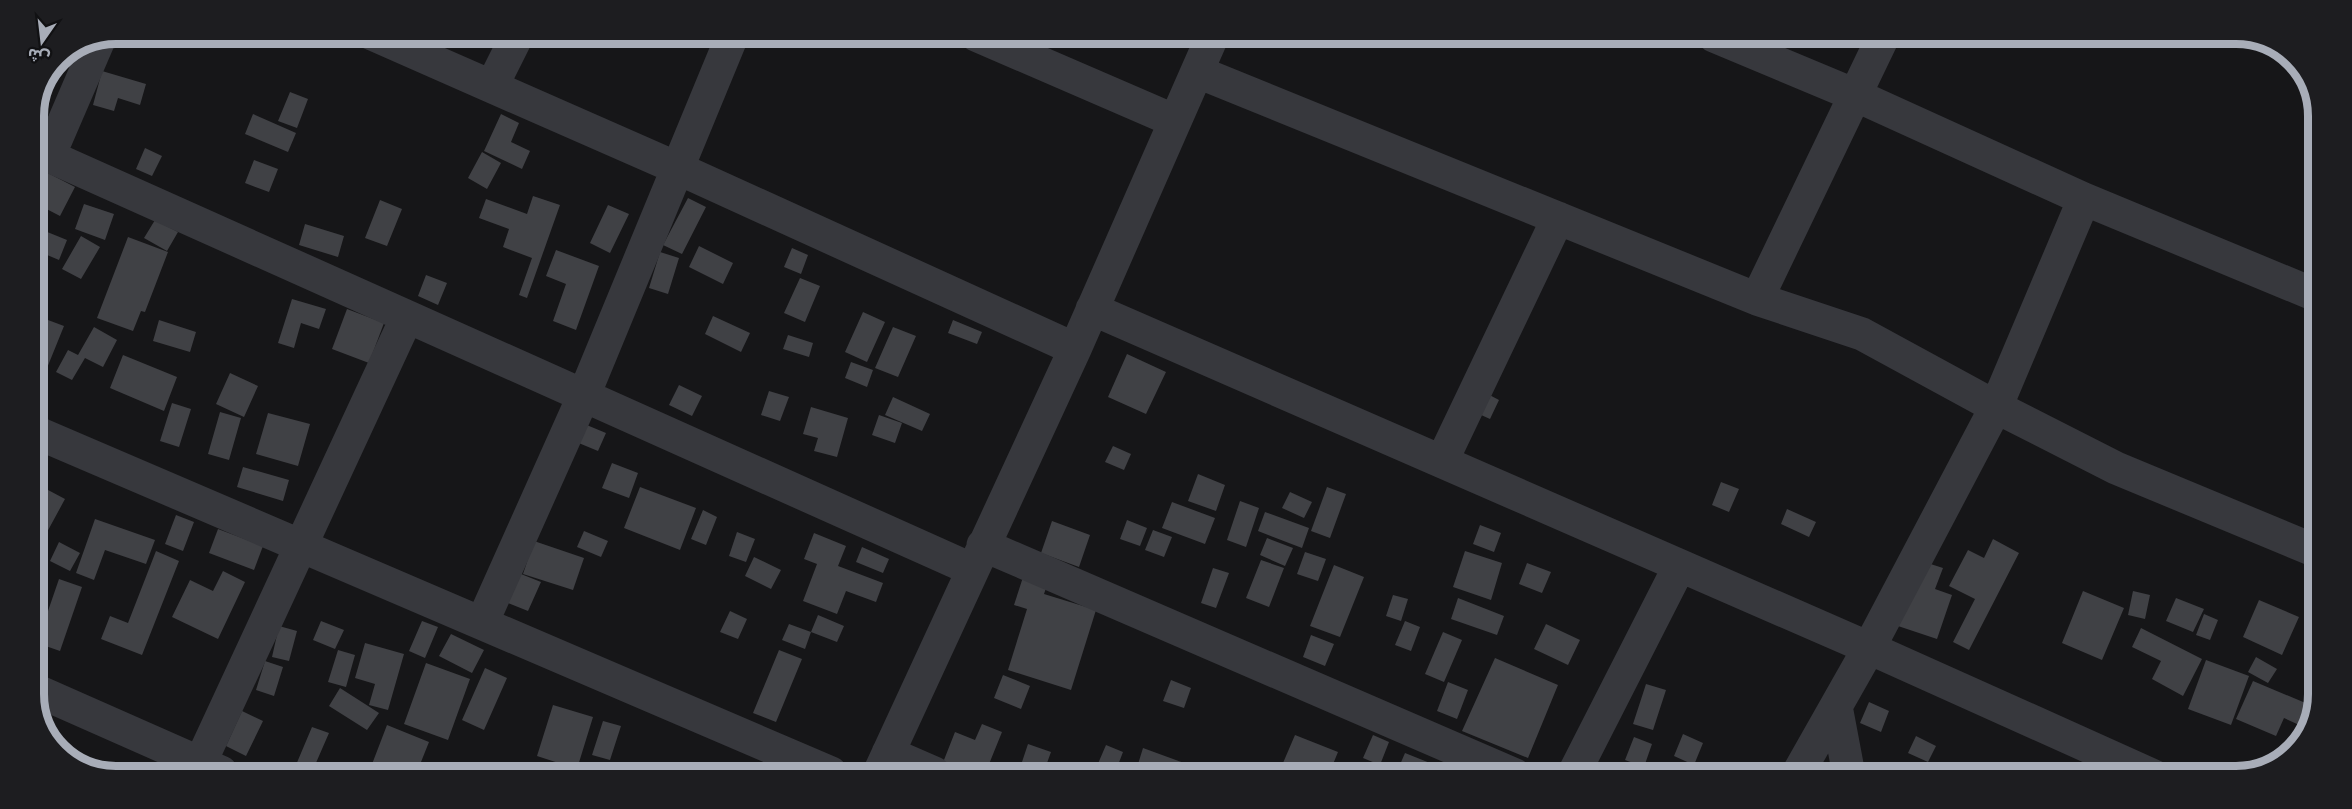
<svg xmlns="http://www.w3.org/2000/svg" width="2352" height="809" font-family="Arial,'Noto Sans Arabic',sans-serif">
<rect width="100%" height="100%" fill="#161618"/>
<!-- building -->
<path fill="#404145" d="M102,71L146,84L140,105L118,98L114,111L93,105Z
M290,92L308,99L297,128L278,121Z
M253,114L296,133L288,152L245,134Z
M501,114L519,123L511,142L530,151L522,169L484,151Z
M145,148L162,156L152,176L136,169Z
M482,152L501,163L487,189L468,178Z
M254,160L278,169L269,192L245,183Z
M44,171L75,187L60,216L33,202V194Z
M533,196L560,205L527,298L519,295L532,258L503,247L509,229L479,218L486,199L527,214Z
M688,198L706,207L682,254L663,245Z
M380,200L402,209L387,246L365,238Z
M84,204L114,214L105,240L75,229Z
M608,205L629,214L610,253L590,243Z
M155,220L178,232L167,251L144,238Z
M305,224L344,236L338,257L299,245Z
M35,227L67,240L59,260L33,249Z
M81,236L100,247L81,279L62,269Z
M128,237L168,252L145,312L141,311L133,331L97,318Z
M699,246L733,263L723,284L689,267Z
M792,248L808,255L801,274L784,267Z
M556,250L599,266L576,330L553,321L566,284L546,276Z
M660,252L679,258L668,294L649,288Z
M426,275L447,283L438,305L418,296Z
M800,278L820,286L805,322L784,313Z
M292,299L326,309L319,329L301,323L294,348L278,343Z
M347,309L384,323L369,363L332,349Z
M863,312L885,322L867,362L845,352Z
M713,316L750,333L741,352L705,334Z
M40,317L64,326L45,373L33,369V335Z
M159,320L196,332L190,352L153,341Z
M953,320L982,332L977,344L948,333Z
M94,327L117,340L103,367L85,358L72,380L56,372L68,350L78,355Z
M893,327L916,336L898,377L875,368Z
M788,335L813,343L809,357L783,349Z
M1127,354L1166,372L1146,414L1108,397Z
M123,355L177,377L164,411L110,388Z
M851,362L873,370L867,387L845,378Z
M230,373L258,386L244,417L216,404Z
M679,385L702,396L692,416L669,405Z
M1480,390L1499,400L1490,419L1470,410Z
M769,391L789,397L780,421L761,415Z
M893,397L930,414L922,431L885,415Z
M172,403L191,409L179,447L160,441Z
M811,407L848,418L837,457L814,451L818,438L803,434Z
M220,412L241,418L229,460L208,454Z
M268,413L310,424L298,466L256,454Z
M879,415L902,423L895,443L872,435Z
M577,421L606,433L598,451L569,439Z
M1113,446L1131,454L1124,470L1105,462Z
M612,463L638,473L629,498L602,488Z
M243,467L289,480L283,501L237,487Z
M1198,474L1225,485L1216,511L1188,501Z
M33,482L65,499L33,558Z
M1721,482L1739,489L1729,512L1712,505Z
M640,487L696,508L680,550L624,528Z
M1327,487L1346,494L1330,538L1311,531Z
M1290,492L1312,502L1304,518L1282,508Z
M1240,501L1259,508L1246,547L1227,540Z
M1172,502L1215,518L1205,544L1162,528Z
M1787,509L1816,522L1809,537L1781,524Z
M703,510L717,517L706,545L691,539Z
M1265,512L1309,528L1302,548L1258,531Z
M176,515L194,522L183,551L165,544Z
M95,519L155,540L146,564L105,550L94,580L76,573Z
M1127,520L1147,528L1140,546L1120,539Z
M1052,521L1090,535L1079,567L1041,553Z
M1480,525L1501,533L1494,552L1473,544Z
M218,529L263,546L254,570L209,553Z
M1153,530L1172,537L1164,557L1145,550Z
M584,531L608,541L601,557L577,547Z
M737,532L755,539L746,562L729,556Z
M814,533L846,546L838,566L883,583L876,602L846,591L837,614L803,601L817,564L804,559Z
M1267,538L1293,548L1285,566L1260,555Z
M1993,539L2019,553L1969,650L1953,642L1975,599L1949,586L1968,550L1984,558Z
M534,541L584,558L573,590L523,574Z
M59,542L80,553L70,571L50,561Z
M862,547L889,559L883,573L856,562Z
M156,551L179,561L142,655L101,639L110,616L128,623Z
M1465,551L1502,563L1491,600L1453,587Z
M1305,552L1326,559L1318,581L1297,574Z
M754,557L781,570L771,589L745,576Z
M1915,559L1943,568L1935,589L1952,595L1937,639L1892,624Z
M1261,560L1284,568L1269,607L1246,598Z
M1527,563L1551,572L1542,593L1519,584Z
M1334,565L1364,577L1340,637L1310,626Z
M1213,568L1229,573L1216,608L1201,603Z
M223,571L245,582L218,639L172,617L190,580L213,591Z
M1025,571L1049,579L1044,594L1096,610L1071,690L1008,670L1027,609L1014,605Z
M521,574L541,582L528,611L508,603Z
M59,579L82,587L60,651L37,643Z
M2083,591L2124,608L2102,660L2062,643Z
M2133,591L2150,595L2145,619L2128,615Z
M1393,595L1408,599L1401,621L1386,616Z
M1458,598L1504,616L1497,635L1451,619Z
M2176,598L2204,609L2193,632L2166,621Z
M2259,600L2299,617L2282,655L2243,637Z
M730,611L747,619L738,639L720,632Z
M2204,614L2218,620L2210,640L2196,635Z
M818,615L844,626L837,642L811,632Z
M321,621L344,630L335,649L313,640Z
M422,621L438,627L425,658L409,651Z
M1405,621L1420,627L1411,651L1395,645Z
M789,624L811,632L805,649L782,640Z
M1546,624L1580,640L1568,665L1534,649Z
M279,626L297,631L289,661L272,657Z
M2141,628L2202,659L2183,696L2152,679L2161,661L2132,647Z
M1443,632L1462,640L1444,682L1425,674Z
M451,634L484,650L472,673L439,656Z
M1311,635L1334,644L1325,666L1303,657Z
M365,643L404,654L388,710L369,705L375,684L355,678Z
M338,650L355,655L346,687L328,682Z
M779,650L802,659L776,722L753,713Z
M2256,657L2277,669L2268,683L2248,672Z
M1495,658L1558,685L1528,758L1462,731Z
M2206,660L2249,676L2231,725L2188,709Z
M265,661L283,667L274,696L256,690Z
M426,663L470,679L448,740L404,724Z
M485,668L507,678L484,730L462,720Z
M1003,675L1030,686L1021,709L994,698Z
M1171,680L1191,688L1184,708L1163,701Z
M2253,681L2315,707V720L2308,729L2284,718L2276,736L2236,719Z
M1448,682L1468,690L1457,719L1437,711Z
M1646,684L1666,690L1653,730L1633,724Z
M340,688L379,713L367,730L329,706Z
M1869,702L1889,711L1881,732L1860,723Z
M553,705L593,717L577,769L537,756Z
M242,711L263,721L246,756L226,746Z
M603,721L621,726L610,760L592,755Z
M982,724L1002,732L985,774L963,773L942,765L955,732L975,740Z
M387,725L429,742L417,772H369Z
M312,727L329,733L312,772H293Z
M1683,734L1703,743L1694,765L1674,756Z
M1295,735L1338,752L1329,774H1290L1280,770Z
M1373,735L1389,742L1380,765L1363,758Z
M1916,736L1936,746L1928,762L1908,753Z
M1634,737L1652,744L1644,767L1625,760Z
M1028,744L1051,752L1043,774H1018Z
M1106,745L1123,752L1115,773L1097,766Z
M1143,748L1195,767L1192,774H1135Z
M1405,753L1440,767L1437,774H1396Z
M665,764L683,773H661Z
M1203,766L1226,774H1200Z
M1250,766L1270,774H1247Z"/>
<g fill="none" stroke-linecap="round" stroke-linejoin="round">
<!-- street -->
<path stroke="#37383d" stroke-width="33" d="M372,34L677,168L1075,349
M976,35L1175,121
M1714,36L1855,95L2084,199L2318,296
M1198,72L1757,299L1862,334L1996,407L2116,468L2316,551
M492,86L518,34
M33,149L971,569
M49,156L99,40
M1757,299L1883,37
M1092,309L1869,648L2154,776
M33,431L831,773
M1442,461L1558,218
M983,545L1515,775
M482,623L584,395L733,34
M33,689L221,772
M1836,706L1849,775
M888,753L934,773
M196,772L407,317
M879,773L1075,349L1213,35
M1573,775L1679,567
M1797,775L1869,648L1996,407L2084,199"/>
</g>
<!-- crop -->
<path d="M0 0H2352V809H0ZM116 44H2236A72 72 0 0 1 2308 116V694A72 72 0 0 1 2236 766H116A72 72 0 0 1 44 694V116A72 72 0 0 1 116 44Z" fill="#1d1d20" fill-rule="evenodd"/>
<path fill="none" stroke="#a8adb8" stroke-width="8" d="M116 44H2236A72 72 0 0 1 2308 116V694A72 72 0 0 1 2236 766H116A72 72 0 0 1 44 694V116A72 72 0 0 1 116 44Z"/>
<!-- north arrow -->
<g transform="translate(42 42) rotate(194)" stroke="#111113" stroke-width="4.5" paint-order="stroke">
<path d="M0-4.5L10 22L0 15L-10 22Z" fill="#a8adb8"/>
<text y="-9" font-size="16" font-weight="bold" text-anchor="middle" fill="#a8adb8">ش</text>
</g>
</svg>
